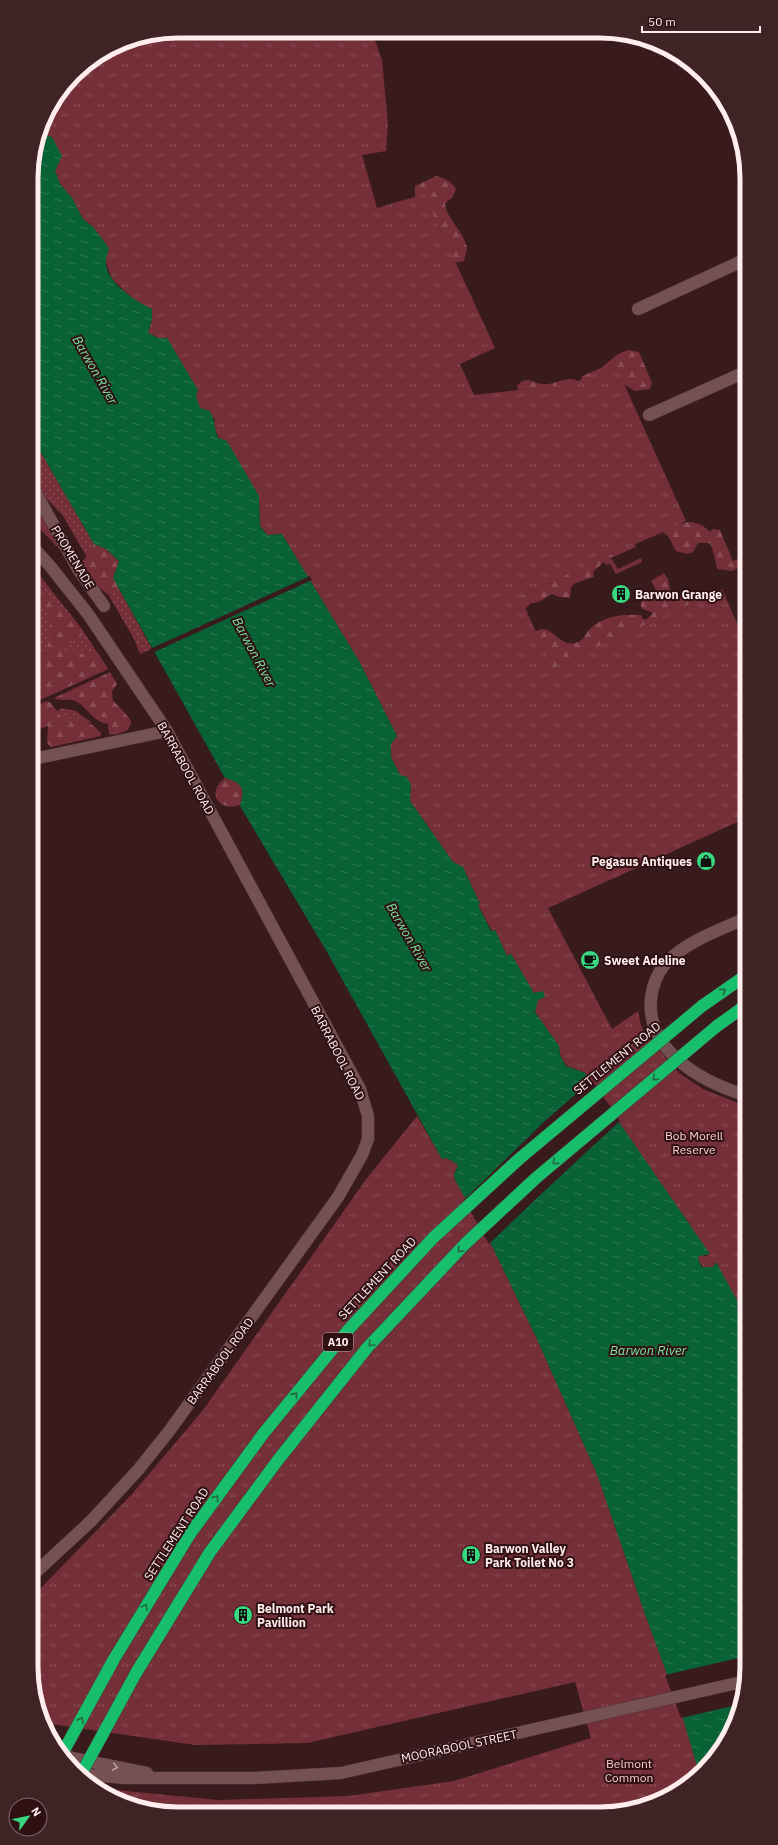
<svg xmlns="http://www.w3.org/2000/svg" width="778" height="1845" font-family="'IBM Plex Sans',sans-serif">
<defs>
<pattern id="grass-dots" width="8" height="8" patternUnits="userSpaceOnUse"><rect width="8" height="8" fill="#742f38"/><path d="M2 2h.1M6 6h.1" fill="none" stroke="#894d55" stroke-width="1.8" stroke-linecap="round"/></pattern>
<pattern id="forest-firs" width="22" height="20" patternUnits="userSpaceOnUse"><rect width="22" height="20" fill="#742f38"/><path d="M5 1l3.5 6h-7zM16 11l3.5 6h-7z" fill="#894d55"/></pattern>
<pattern id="park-tufts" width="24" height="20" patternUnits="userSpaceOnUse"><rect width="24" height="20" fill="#742f38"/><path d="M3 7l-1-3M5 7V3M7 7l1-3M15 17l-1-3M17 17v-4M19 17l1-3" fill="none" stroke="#894d55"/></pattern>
<pattern id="water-ripples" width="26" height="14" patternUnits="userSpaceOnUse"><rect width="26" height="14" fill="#086235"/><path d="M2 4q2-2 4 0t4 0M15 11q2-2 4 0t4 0" fill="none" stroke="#2d7953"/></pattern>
</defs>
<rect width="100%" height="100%" fill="#391a1d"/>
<!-- grass -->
<path fill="url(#grass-dots)" d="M32,437L94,544L106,549L113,578L152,649L140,654L134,639L63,516L46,498L32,474Z
M33,567L82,629L108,669L33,703Z
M62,708L76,711L92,723C81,720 73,715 63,720L57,711Z"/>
<!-- forest -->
<path fill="url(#forest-firs)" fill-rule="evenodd" d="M436,176C445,178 451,181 456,189L452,198L445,203C446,219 464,231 467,248C467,251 465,257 464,261L455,263L438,224L433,221L415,196V186Z
M628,350L639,352L652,383L650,389L635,391L625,385L598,382L518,390L517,386C519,383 523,380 528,380C534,381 539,385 546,384C556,384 570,374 579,382L581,380L582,376L601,368L618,354Z
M662,508L675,515L680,524C691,520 702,523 710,532L713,529L720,530L733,561L742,557L743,566L732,571L717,569L712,547L709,543H698L693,552L687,554L676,551L668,536L663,532L635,544L636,547L611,558L618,569L641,558L642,562L616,574L610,564L606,565L604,562L593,572L594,577L575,583L571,587L570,598L559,597L552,594L539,602L531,603L526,608L507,613L506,620C516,624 517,630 517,640C508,648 492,654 481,647C474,642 468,631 462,624C463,620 462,616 463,612C467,595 480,593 495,591C492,586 489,587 485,584C480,582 479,578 476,575C465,564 461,558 467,542C477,540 481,550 490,553L505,546H531L537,543L548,531L560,530C568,519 574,515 587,514L599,529L601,538L597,543L601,551L599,555L592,558L583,553L577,555L593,563L608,556L605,551C612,532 619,527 638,537L652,525L660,520L658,511ZM529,563L534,566V572L537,574L542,573L544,568L549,567L553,569L554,574L551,582L520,596L507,591L505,586L520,577L523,565Z
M94,544L106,549L119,561L113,578L119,588L108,594C95,587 88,576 81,563L90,552Z
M664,573L668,579L671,594L679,599L682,591L687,590L695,596L699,595L701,602L557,676L530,636C551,616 555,647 575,643C585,641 584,634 590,629C604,615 623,614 641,615L643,619H647L653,613L641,608V602L654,595L656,590L651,581Z
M46,597L51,598L58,604L82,629L80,639L63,647L65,652L81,654L88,652L98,653L108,669L33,703V663L35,657L46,652C48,644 53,631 50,623C48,615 43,608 40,600Z
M110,672L117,684L112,691L113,701C117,704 129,717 131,721C132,724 129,727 128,730L115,735L109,734L108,724C91,721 88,707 75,701C68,698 61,702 54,698Z
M47,701L51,703L63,719C78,714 91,722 101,733V736L51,747L47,743L48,726L33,731V707Z
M225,778C243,783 245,788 240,805C218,812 206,793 225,778Z"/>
<!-- park -->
<path fill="url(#park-tufts)" d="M178,31L372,32L382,60L388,125L386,151L362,155L377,208L424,194L495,348L460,364L474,395L572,384L615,364L686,521L520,596L552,668L722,589L744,639V819L548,908L612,1029L638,1011L641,1025L645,1034L679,1073L703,1089L745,1106L746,1320L738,1315L739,1308L715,1263L713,1267H703L698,1259L700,1255L706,1256L709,1254L585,1073L567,1066L560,1055L559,1046L535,1012V1004L543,991L534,993L511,954L507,956L495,930L492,931L478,905L480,904L463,867L453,862L410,801L411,785L407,777L400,775L391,757V744L397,736L359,661L282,534L267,535L260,525L259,496L219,438L214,427L215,419L200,408L196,396L158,338L148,333L152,319V309L136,302L112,279L93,227L83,219L72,198L60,184L55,171L52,137L41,134L46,113L81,68L122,42Z
M32,474L90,580L32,521Z
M417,1116L442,1159L446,1158L454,1162L458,1166L454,1174L455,1180L490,1242L536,1337L597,1474L645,1614L683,1715L699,1773L681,1789L638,1809L150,1811L113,1799L97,1788L218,1800L348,1796L454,1781L591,1738L575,1682L307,1743L195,1745L44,1723L36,1705V1593L132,1494L203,1410L367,1178Z"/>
<!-- water -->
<path fill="url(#water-ripples)" d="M41,134L52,137L62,156L55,171L60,184L72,198L83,219L93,227L109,248C108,252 106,257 106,261C104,281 136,302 152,309V319L148,333L158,338H167L198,390L196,396L200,408L210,411C215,420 214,428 218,438L227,441L259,496L260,526L267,535L282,534L359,661L397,736L391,744V757L400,775L407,777L411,785L410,801L453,862L463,867L480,904L478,905L491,931L495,930L507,956L511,954L534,993L543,991L545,997L538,1000L535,1012L559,1046L560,1055L566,1066L585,1073L710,1254L699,1256L698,1259L702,1267H713L716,1262L737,1300L738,1315L746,1320L747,1676L739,1714L716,1757L699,1773L682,1715L645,1614L597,1474L536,1337L490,1242L455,1180L454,1174L458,1166L454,1162L446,1158L442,1159L327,952L240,806C245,788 243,783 225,778L113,578L119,561L106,549L94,544L32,437L31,169Z"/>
<!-- pier -->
<path fill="#391a1d" d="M310,576L312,580L152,653L150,649Z
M592,1080L620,1121L539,1196L489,1244L464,1200L546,1120Z
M747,1656V1676L741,1704L681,1718L665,1675Z"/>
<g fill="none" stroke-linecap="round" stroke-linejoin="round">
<!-- minor casing -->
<g stroke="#50373a" stroke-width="13">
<path id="minor" d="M638,309L742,261
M649,415L743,373
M32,486L78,569L104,606
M32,546L50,566L88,614L167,731L360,1089L368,1116V1139L362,1155L338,1197L170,1430L138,1470L91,1521L36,1572
M33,759L167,731
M744,919C719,930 688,941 668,961C658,971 652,986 651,999C646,1051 702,1082 745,1095
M63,1756L147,1773
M78,1774L126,1778H254L341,1773L746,1681"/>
</g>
<!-- highway casing -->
<g stroke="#50373a" stroke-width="13">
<path id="highway" d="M702,1006L745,976
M717,1026L745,1006"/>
</g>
<!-- minor -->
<use href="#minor" stroke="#755153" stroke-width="12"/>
<!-- highway -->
<use href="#highway" stroke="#17bf6c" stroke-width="12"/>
<!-- highway-bridge casing -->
<g stroke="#50373a" stroke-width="13" stroke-linecap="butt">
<path id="highway-bridge" d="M62,1754L114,1659L190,1534L263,1434L349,1329L433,1238L519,1159L702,1006
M80,1776L136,1673L210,1552L278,1460L367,1348L465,1244L536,1178L717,1026"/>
</g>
<!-- highway-bridge -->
<use href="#highway-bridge" stroke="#17bf6c" stroke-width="12"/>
</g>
<!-- one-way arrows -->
<defs><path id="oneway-chevron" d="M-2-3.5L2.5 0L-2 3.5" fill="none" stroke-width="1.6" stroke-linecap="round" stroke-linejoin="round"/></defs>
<g stroke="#236840">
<use href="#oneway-chevron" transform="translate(723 991) rotate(-36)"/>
<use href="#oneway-chevron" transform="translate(655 1078) rotate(140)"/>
<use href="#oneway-chevron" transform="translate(555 1162) rotate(140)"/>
<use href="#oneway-chevron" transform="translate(460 1250) rotate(133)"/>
<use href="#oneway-chevron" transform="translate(371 1344) rotate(133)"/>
<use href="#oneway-chevron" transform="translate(295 1395) rotate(-51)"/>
<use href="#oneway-chevron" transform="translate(216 1498) rotate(-54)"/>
<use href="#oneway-chevron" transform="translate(145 1607) rotate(-59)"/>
<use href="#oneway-chevron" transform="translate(81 1720) rotate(-61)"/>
</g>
<use stroke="#ba9fa0" href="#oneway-chevron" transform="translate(115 1767) rotate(12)"/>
<!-- icons -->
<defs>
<g id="building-disc" transform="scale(1)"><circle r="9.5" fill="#38d880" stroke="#2f1114"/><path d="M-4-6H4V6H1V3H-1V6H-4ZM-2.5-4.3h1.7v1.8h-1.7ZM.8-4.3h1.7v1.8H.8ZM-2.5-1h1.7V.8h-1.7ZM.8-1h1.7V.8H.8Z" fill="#111"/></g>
<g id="shop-disc" transform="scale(1)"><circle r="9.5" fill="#38d880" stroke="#2f1114"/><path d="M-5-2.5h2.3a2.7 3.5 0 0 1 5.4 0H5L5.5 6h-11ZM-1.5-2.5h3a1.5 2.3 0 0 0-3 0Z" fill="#111"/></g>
<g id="cafe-disc" transform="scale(1)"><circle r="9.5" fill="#38d880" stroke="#2f1114"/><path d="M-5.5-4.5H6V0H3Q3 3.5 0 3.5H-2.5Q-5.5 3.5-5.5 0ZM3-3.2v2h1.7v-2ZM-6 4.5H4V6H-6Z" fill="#111"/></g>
</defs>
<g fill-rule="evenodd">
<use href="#building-disc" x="621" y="594"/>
<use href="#shop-disc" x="706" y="861"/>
<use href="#cafe-disc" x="590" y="960"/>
<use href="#building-disc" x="471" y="1555"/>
<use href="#building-disc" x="243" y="1615"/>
</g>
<g text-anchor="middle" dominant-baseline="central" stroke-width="4" stroke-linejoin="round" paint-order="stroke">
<!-- shield labels -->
<rect fill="#2f1114" stroke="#c1abac" stroke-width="1" x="323" y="1333" width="30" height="18" rx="3"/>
<g font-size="11" font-weight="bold" fill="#ffeded">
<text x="338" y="1342">A10</text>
</g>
<!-- street labels -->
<g font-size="12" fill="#ffeded" stroke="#2f1114">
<text transform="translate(73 557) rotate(59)">PROMENADE</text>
<text transform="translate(186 768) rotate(61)">BARRABOOL ROAD</text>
<text transform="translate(338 1053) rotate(63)">BARRABOOL ROAD</text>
<text transform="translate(617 1058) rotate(-39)">SETTLEMENT ROAD</text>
<text transform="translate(377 1278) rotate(-47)">SETTLEMENT ROAD</text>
<text transform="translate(220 1361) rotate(-54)">BARRABOOL ROAD</text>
<text transform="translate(176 1534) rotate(-57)">SETTLEMENT ROAD</text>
<text transform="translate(459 1746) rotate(-12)">MOORABOOL STREET</text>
</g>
<!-- poi labels -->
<g font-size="12" font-weight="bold" fill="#ffeded" stroke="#2f1114" text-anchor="start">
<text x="635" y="594">Barwon Grange</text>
<text x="692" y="861" text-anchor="end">Pegasus Antiques</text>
<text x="604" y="960">Sweet Adeline</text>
<text x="485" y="1548">Barwon Valley<tspan x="485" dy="14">Park Toilet No 3</tspan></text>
<text x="257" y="1608">Belmont Park<tspan x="257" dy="14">Pavillion</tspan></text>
</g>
<!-- park labels -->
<g font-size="12" fill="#fdcdd0" stroke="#2f1114">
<text x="694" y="1135">Bob Morell<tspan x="694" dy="14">Reserve</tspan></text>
<text x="629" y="1763">Belmont<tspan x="629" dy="14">Common</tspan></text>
</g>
<!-- water labels -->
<g font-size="13" font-style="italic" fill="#7be4a0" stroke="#2f1114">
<text transform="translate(95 370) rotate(60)">Barwon River</text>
<text transform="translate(254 652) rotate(62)">Barwon River</text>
<text transform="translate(409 937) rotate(60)">Barwon River</text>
<text x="648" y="1350">Barwon River</text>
</g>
</g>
<!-- crop -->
<path d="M0 0H778V1845H0ZM178 38H600A140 140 0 0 1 740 178V1667A140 140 0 0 1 600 1807H178A140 140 0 0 1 38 1667V178A140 140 0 0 1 178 38Z" fill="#402325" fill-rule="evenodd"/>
<path fill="none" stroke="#ffeded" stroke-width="5" d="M178 38H600A140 140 0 0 1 740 178V1667A140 140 0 0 1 600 1807H178A140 140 0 0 1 38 1667V178A140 140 0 0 1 178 38Z"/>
<!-- north arrow -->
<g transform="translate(28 1817) rotate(57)"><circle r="19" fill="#2f1114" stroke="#82696b"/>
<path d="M0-3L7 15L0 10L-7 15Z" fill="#38d880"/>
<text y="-6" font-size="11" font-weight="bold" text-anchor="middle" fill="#ffeded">N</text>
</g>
<!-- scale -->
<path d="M642 26v6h118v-6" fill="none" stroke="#ffeded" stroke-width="2"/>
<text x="648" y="26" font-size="12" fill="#ffeded" stroke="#2f1114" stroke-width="3" paint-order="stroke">50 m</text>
</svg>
